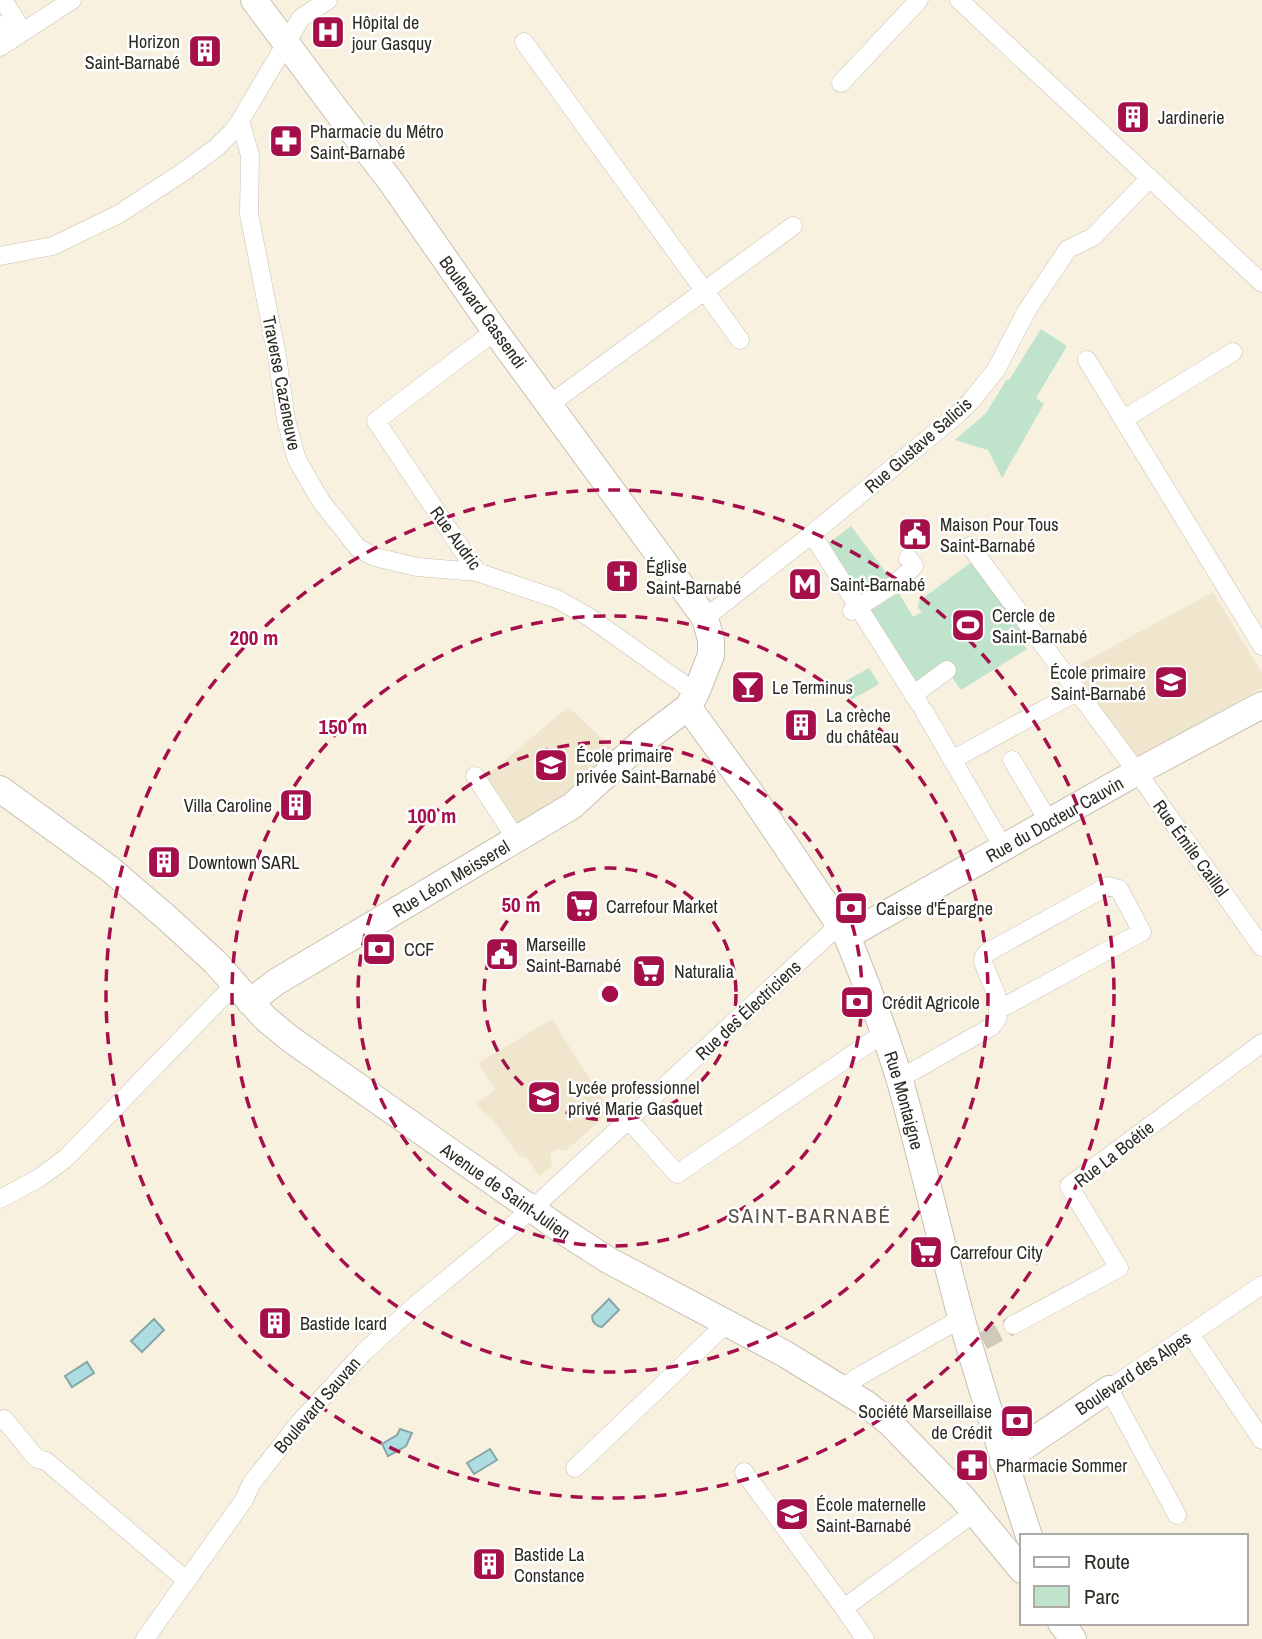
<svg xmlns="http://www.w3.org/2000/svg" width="1262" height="1639" font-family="'Archivo Narrow',sans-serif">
<rect width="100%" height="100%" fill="#f8f1e0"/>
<!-- built -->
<path fill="#f0e6ce" d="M1213,592L1262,673V688L1135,759L1071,669Z
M568,707L618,753L551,804L516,825L485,777Z
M552,1019L610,1111L566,1151L557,1149L550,1154L552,1166L539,1176L527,1158L519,1156L494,1121L483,1113L477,1103L495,1090L478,1063Z"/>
<!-- green -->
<path fill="#bfe3cb" d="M1041,329L1067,346L1036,398L1044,404L1002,478L988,450L955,440L986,413L1007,379L1009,380Z
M851,526L891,579L873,590L856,588L827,544Z
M973,561L1024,632L1018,637L1027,649L961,690L944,667L914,685L868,612L899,593L913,617L922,612L918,608L919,601Z
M869,668L879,684L851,700L842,683Z"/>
<!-- water -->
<path fill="#addde1" stroke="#86a7a8" stroke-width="2" d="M609,1299L619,1310L602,1327C596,1326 592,1323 592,1316Z
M154,1319L164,1330L142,1352L131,1341Z
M87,1362L94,1373L72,1387L65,1376Z
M400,1429L412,1433L406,1446L388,1456L382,1444L397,1435Z
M490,1449L497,1460L474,1474L467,1463Z"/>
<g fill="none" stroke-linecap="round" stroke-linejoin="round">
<!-- street-tunnel -->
<path stroke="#cfc9ba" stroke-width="18" stroke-dasharray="18 9" stroke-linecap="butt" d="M983,1341L1013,1325"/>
<!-- street casing -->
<g stroke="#c7c0b0" stroke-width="19">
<path id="street" d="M3,0L23,32
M959,0L1262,283
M0,25L10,41
M524,42L740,340
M0,47L72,0
M841,83L919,0
M240,121L250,155L249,214L277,356L286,420L297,460L321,501L358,548L375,557L417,567L477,572
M0,256L53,246L119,214L183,172L216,148L232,132L240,121L301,18L328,0
M495,331L376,421L477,572L557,599L589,617L696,693
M1087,360L1262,646
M550,404L793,226
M1124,419L1233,352
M812,534L919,703
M970,546L1137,772L1262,947
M852,611L895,584L914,566L908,558
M705,618L812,534L958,414L971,401L996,370L1027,310L1068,249L1093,237L1150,178
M913,695L947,670
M924,711L1003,847
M952,760L1078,691
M1012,760L1049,822
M475,776L517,840
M899,1079L991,1027C1011,1007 988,982 983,961L984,956L988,952L1108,886L1119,889L1142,932L998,1010
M629,1120L677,1174L884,1033
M0,1199L39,1178L66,1158L234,985
M1013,1325L1119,1268L1069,1186L1262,1043
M1190,1334L1262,1440
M842,1389L858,1377L962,1318
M4,1419L37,1459L46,1461L186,1580
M575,1468L727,1323
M744,1472L844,1608L865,1639
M1177,1515L1109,1389L1262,1285
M844,1608L975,1512
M145,1639L244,1500L251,1484L299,1423L364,1352L418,1303L532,1209L839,925"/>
</g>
<!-- secondary casing -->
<g stroke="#c7c0b0" stroke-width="28">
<g id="secondary">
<path id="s1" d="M688,707L747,788L847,936C866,983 885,1031 900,1081C922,1159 940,1239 961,1317C982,1391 1005,1463 1029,1536"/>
<path id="s2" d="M0,789L110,869L167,918L215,962L265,1018L289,1038L560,1229L608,1260L785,1354L865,1403L890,1423L961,1496L1022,1570"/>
<path id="s3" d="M847,936L1137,772L1262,705"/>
<path id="s4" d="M250,1002L276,982L572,806L643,741L688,707L696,693L711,655V640L705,618L495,331L392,183L333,106L254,0"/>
<path d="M1003,1461L1109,1389"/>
<path d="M1061,1623L1073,1639"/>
</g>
</g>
<!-- street -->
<use href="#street" stroke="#fff" stroke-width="18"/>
<!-- secondary -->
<use href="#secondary" stroke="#fff" stroke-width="26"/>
</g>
<!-- distance rings -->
<g fill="none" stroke="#a5104b" stroke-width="3.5" stroke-dasharray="12 9">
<circle cx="610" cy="994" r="126"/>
<circle cx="610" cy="994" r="252"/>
<circle cx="610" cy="994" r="378"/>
<circle cx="610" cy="994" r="504"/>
</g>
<!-- icons -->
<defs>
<g id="hospital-square" transform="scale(1.75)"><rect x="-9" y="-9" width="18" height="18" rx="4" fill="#a5104b" stroke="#fff"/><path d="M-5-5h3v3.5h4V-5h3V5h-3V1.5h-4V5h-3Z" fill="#fff"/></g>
<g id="building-square" transform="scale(1.75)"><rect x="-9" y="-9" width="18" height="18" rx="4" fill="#a5104b" stroke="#fff"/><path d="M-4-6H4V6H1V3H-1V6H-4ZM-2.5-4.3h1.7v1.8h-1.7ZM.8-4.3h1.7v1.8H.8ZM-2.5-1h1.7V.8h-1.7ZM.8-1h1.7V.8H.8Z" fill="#fff"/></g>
<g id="pharmacy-square" transform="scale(1.75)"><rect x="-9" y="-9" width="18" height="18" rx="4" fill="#a5104b" stroke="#fff"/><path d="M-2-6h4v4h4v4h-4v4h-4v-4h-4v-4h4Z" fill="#fff"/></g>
<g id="civic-square" transform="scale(1.75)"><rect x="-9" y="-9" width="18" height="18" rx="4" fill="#a5104b" stroke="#fff"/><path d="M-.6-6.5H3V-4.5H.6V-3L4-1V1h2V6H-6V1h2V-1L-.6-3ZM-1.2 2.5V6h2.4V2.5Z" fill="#fff"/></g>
<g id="church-square" transform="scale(1.75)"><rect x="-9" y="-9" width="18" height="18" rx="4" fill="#a5104b" stroke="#fff"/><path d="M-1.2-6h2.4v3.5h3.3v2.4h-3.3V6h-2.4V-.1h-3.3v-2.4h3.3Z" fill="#fff"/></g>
<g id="metro-square" transform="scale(1.75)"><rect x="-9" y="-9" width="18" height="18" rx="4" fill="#a5104b" stroke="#fff"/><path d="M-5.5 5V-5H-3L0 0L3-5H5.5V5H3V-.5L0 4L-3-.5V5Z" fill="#fff"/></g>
<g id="stadium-square" transform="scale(1.75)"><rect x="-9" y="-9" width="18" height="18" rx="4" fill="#a5104b" stroke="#fff"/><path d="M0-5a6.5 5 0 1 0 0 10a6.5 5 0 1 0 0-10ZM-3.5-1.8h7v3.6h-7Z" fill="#fff"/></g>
<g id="school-square" transform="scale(1.75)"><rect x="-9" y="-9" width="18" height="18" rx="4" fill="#a5104b" stroke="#fff"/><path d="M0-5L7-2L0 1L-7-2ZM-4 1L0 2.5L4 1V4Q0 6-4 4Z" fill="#fff"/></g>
<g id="bar-square" transform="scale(1.75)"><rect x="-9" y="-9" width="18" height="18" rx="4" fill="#a5104b" stroke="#fff"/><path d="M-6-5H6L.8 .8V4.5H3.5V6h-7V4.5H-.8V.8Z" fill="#fff"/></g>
<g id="supermarket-square" transform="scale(1.75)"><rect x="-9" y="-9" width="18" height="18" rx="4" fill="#a5104b" stroke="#fff"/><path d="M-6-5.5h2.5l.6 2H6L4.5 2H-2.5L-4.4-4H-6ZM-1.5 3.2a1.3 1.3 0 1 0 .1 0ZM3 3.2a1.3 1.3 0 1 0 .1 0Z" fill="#fff"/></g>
<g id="bank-square" transform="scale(1.75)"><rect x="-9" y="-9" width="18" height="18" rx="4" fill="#a5104b" stroke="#fff"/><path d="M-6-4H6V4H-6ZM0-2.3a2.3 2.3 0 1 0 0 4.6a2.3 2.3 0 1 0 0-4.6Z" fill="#fff"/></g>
</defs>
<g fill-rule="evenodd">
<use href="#hospital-square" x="328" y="32"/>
<use href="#building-square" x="205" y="51"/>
<use href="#building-square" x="1133" y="117"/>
<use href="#pharmacy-square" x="286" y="141"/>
<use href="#civic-square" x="915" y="534"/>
<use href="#church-square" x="622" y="576"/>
<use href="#metro-square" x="805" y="584"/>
<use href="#stadium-square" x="968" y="625"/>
<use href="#school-square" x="1171" y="682"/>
<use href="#bar-square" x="748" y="687"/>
<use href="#building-square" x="801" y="725"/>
<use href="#school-square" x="551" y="765"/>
<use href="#building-square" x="296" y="805"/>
<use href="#building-square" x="164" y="862"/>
<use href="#supermarket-square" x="582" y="906"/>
<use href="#bank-square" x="851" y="908"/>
<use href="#bank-square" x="379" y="949"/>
<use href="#civic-square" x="502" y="954"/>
<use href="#supermarket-square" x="649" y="971"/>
<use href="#bank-square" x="857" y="1002"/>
<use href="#school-square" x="544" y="1097"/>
<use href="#supermarket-square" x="926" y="1252"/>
<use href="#building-square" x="275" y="1323"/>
<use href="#bank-square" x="1017" y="1421"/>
<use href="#pharmacy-square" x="972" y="1465"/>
<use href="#school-square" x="792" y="1514"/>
<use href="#building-square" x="489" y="1564"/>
</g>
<g text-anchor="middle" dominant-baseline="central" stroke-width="5" stroke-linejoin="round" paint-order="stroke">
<!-- poi labels -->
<g font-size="18" fill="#2c2a23" stroke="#fff" text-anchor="start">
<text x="352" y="22">Hôpital de<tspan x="352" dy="21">jour Gasquy</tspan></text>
<text x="180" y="41" text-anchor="end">Horizon<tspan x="180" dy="21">Saint-Barnabé</tspan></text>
<text x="1158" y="117">Jardinerie</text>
<text x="310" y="131">Pharmacie du Métro<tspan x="310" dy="21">Saint-Barnabé</tspan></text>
<text x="940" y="524">Maison Pour Tous<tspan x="940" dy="21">Saint-Barnabé</tspan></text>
<text x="646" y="566">Église<tspan x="646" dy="21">Saint-Barnabé</tspan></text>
<text x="830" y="584">Saint-Barnabé</text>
<text x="992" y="615">Cercle de<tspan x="992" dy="21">Saint-Barnabé</tspan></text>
<text x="1146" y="672" text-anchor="end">École primaire<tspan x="1146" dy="21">Saint-Barnabé</tspan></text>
<text x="772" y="687">Le Terminus</text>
<text x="826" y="715">La crèche<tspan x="826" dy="21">du château</tspan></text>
<text x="576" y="755">École primaire<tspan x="576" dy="21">privée Saint-Barnabé</tspan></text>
<text x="272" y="805" text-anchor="end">Villa Caroline</text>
<text x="188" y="862">Downtown SARL</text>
<text x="606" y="906">Carrefour Market</text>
<text x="876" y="908">Caisse d'Épargne</text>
<text x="526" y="944">Marseille<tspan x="526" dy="21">Saint-Barnabé</tspan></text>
<text x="404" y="949">CCF</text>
<text x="674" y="971">Naturalia</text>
<text x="882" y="1002">Crédit Agricole</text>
<text x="568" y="1087">Lycée professionnel<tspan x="568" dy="21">privé Marie Gasquet</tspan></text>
<text x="950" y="1252">Carrefour City</text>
<text x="300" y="1323">Bastide Icard</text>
<text x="992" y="1411" text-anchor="end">Société Marseillaise<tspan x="992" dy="21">de Crédit</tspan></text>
<text x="996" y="1465">Pharmacie Sommer</text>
<text x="816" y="1504">École maternelle<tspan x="816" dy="21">Saint-Barnabé</tspan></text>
<text x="514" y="1554">Bastide La<tspan x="514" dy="21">Constance</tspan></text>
</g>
<!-- street labels -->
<g font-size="18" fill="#2c2a23" stroke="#fff">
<text transform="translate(483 312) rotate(54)">Boulevard Gassendi</text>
<text transform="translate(282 383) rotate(79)">Traverse Cazeneuve</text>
<text transform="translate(918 445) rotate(-41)">Rue Gustave Salicis</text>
<text transform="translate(456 538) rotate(54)">Rue Audric</text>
<text stroke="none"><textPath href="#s3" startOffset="238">Rue du Docteur Cauvin</textPath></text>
<text transform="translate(1191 848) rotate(54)">Rue Émile Caillol</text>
<text stroke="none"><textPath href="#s4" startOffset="236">Rue Léon Meisserel</textPath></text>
<text transform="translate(748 1010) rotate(-43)">Rue des Électriciens</text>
<text stroke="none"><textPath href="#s1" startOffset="453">Rue Montaigne</textPath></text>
<text transform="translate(1114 1154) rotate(-38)">Rue La Boétie</text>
<text stroke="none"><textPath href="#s2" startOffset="648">Avenue de Saint-Julien</textPath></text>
<text transform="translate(1133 1373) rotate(-34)">Boulevard des Alpes</text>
<text transform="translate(317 1405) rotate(-49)">Boulevard Sauvan</text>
</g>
<!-- quarter labels -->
<g font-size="21" letter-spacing="2" fill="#5a5446" stroke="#fff">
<text x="810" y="1215">SAINT-BARNABÉ</text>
</g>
</g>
<circle cx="610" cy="994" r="10" fill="#a5104b" stroke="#fff" stroke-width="3.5"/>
<g font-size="21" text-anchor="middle" font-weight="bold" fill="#a5104b" stroke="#fff" stroke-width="5" stroke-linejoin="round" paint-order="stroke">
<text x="254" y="645">200 m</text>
<text x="343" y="734">150 m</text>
<text x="432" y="823">100 m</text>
<text x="521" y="912">50 m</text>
</g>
<!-- legend -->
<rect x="1020" y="1534" width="228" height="91" fill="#ffffff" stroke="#abaaa7" stroke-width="2"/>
<rect x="1034" y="1557" width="35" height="10" fill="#ffffff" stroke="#abaaa7" stroke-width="2"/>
<text x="1084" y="1569" font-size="21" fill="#2c2a23">Route</text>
<rect x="1034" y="1586" width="35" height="21" fill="#bfe3cb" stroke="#abaaa7" stroke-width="2"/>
<text x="1084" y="1604" font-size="21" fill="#2c2a23">Parc</text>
</svg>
